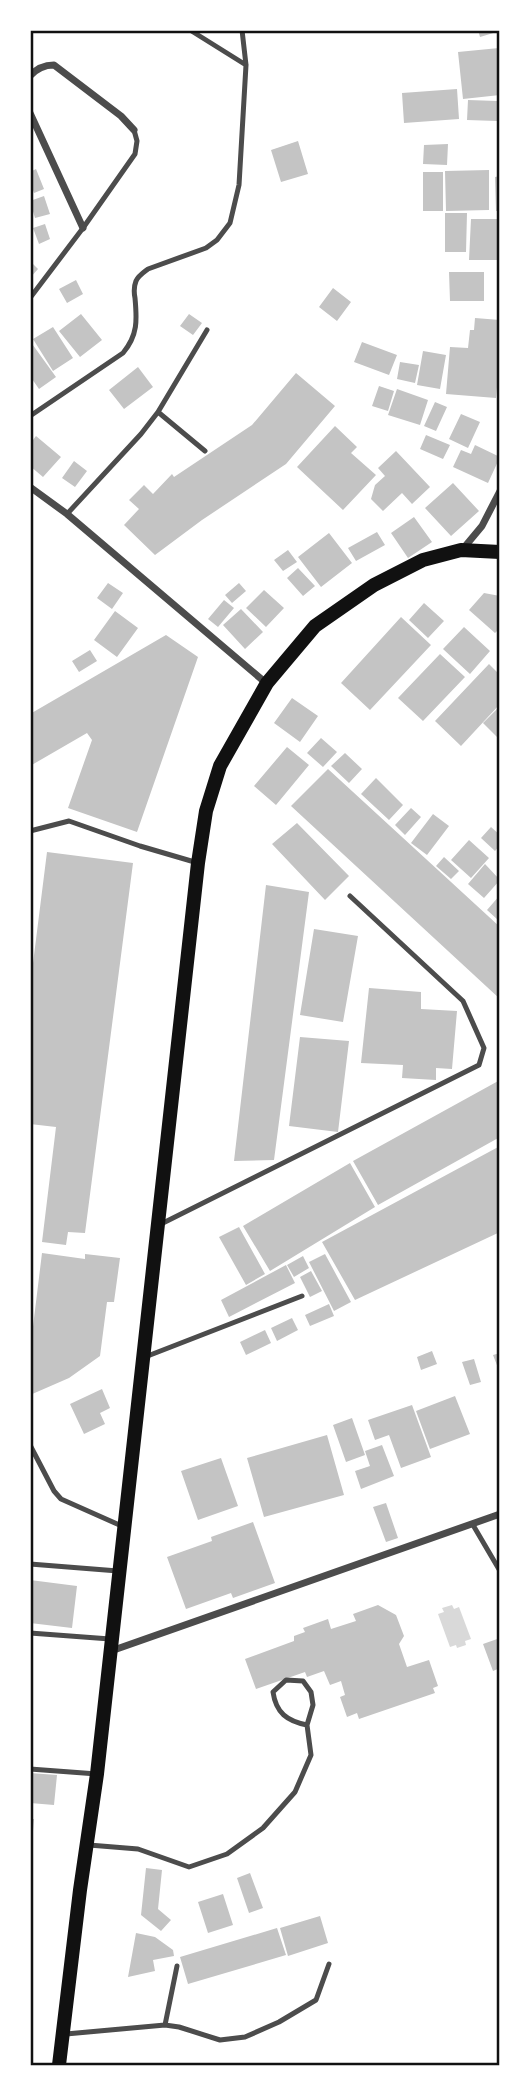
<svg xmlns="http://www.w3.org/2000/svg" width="530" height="2095" font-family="'Zilla Slab',serif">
<rect width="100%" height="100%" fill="#fff"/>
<!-- water -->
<path fill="#d9d9d9" d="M452,1605L454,1609L459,1607L471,1639L465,1641L466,1645L457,1648L456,1645L450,1647L438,1614L444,1612L442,1608Z"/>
<!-- building -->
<path fill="#c4c4c4" d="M478,30H500V31L480,37Z
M499,48L500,95L463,99L458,52Z
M457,89L459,119L404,123L402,93Z
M468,100L497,101V121L467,120Z
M298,141L308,174L281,182L271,150Z
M448,144L447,165L423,164L424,145Z
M36,169L44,189L34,193L30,181V172Z
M489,170V210L446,211L445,171Z
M423,172H443V211H423Z
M500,176V211H496L495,177Z
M44,196L50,214L35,218L30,201Z
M445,213H467L466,252H445Z
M471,219H500V260H469Z
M45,224L50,239L39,244L33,228Z
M30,261L38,269L30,278Z
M449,272H484V301H450Z
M76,280L83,294L67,303L59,289Z
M333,288L351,302L337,321L319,307Z
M81,314L102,340L80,357L59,331Z
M189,314L202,323L193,335L180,326Z
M475,318L500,320V355L496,398L446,394L450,347L468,348L470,330H474Z
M53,327L73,358L53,371L33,339Z
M30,341L56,377L39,389L30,376Z
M362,342L397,355L389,375L354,362Z
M423,351L446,355L440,389L417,385Z
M400,362L419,365L415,383L397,379Z
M138,367L153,387L124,409L109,390Z
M296,373L335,406L286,464L202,520L155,555L124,525L139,509L129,500L144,485L153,494L172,474L174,477L252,425Z
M379,386L394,391L388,411L372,406Z
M397,389L428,400L420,425L388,415Z
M435,402L447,407L436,431L424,426Z
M461,414L480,422L468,448L449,439Z
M335,426L357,447L351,453L376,475L343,510L297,467Z
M426,435L450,445L443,459L420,449Z
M36,436L61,457L43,477L30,466V444Z
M475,445L500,457L488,483L453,467L461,450L471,454Z
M396,451L430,487L412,504L402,493L383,511L371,499L375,485L385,476L378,468Z
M74,461L87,471L75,487L62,478Z
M453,483L479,511L451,536L425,508Z
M414,517L432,542L408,558L391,533Z
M377,532L385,545L356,561L348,548Z
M329,533L352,563L321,587L298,557Z
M288,550L297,562L283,571L274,560Z
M298,568L315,586L303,596L287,578Z
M108,583L123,593L112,609L97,598Z
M239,583L246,591L232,603L225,595Z
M264,590L284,608L266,627L246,608Z
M484,593L500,596V628L495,633L469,610Z
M224,600L234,608L218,627L208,619Z
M424,603L444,621L428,638L409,620Z
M241,609L263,632L245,649L223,625Z
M115,611L138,628L117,657L94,640Z
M401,617L431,645L370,710L341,683Z
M464,627L490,651L470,674L443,649Z
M166,635L198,657L137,832L68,808L92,740L87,733L30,766V714Z
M90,650L97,661L79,672L72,661Z
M440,654L465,677L423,721L398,698Z
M489,664L500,675V704L461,746L435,721Z
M292,698L318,716L300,742L274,723Z
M500,706V740L483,723Z
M321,738L337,752L323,767L307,753Z
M287,747L309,765L276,805L254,786Z
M345,753L362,769L349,783L331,766Z
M328,769L500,927V999L291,806Z
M376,778L403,805L389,820L361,794Z
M411,808L421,817L405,835L395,825Z
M433,814L449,826L427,855L411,843Z
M297,823L349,876L325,900L272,844Z
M491,827L500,835V845L495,851L481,838Z
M469,840L489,858L471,878L451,860Z
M47,852L133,863L85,1233L68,1232L66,1245L42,1242L56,1127L30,1124V987Z
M444,857L459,871L451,879L436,866Z
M485,864L500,880L484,898L468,884Z
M266,885L309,892L274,1160L234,1161Z
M500,895V918L498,920L487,910Z
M314,929L358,936L343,1022L300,1015Z
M369,988L421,992V1009L457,1011L452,1069L436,1068V1080L402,1078L403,1065L361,1063Z
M300,1037L349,1041L338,1132L289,1126Z
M500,1080V1137L378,1205L353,1161Z
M500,1146V1232L355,1300L322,1242Z
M350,1163L375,1207L270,1271L243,1226Z
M239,1227L265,1274L246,1285L219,1237Z
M42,1253L85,1259V1254L120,1258L114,1302H107L100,1356L69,1378L30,1395V1351Z
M325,1254L351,1302L334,1311L309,1262Z
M303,1256L309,1268L294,1277L287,1265Z
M286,1265L295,1283L229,1317L221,1300Z
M311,1271L322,1291L310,1297L300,1277Z
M329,1304L334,1316L310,1326L305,1315Z
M292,1318L298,1330L277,1341L271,1328Z
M265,1330L271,1343L246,1355L240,1342Z
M432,1351L437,1364L421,1370L417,1357Z
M500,1353V1373L493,1355Z
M474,1359L481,1382L470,1385L462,1362Z
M102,1389L110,1408L100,1413L105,1424L84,1434L70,1404Z
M455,1396L470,1434L430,1449L416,1411Z
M412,1405L431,1457L401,1468L389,1435L375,1440L368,1420Z
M352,1418L365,1455L346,1462L333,1425Z
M327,1435L344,1495L264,1517L247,1458Z
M382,1445L394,1476L361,1489L355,1471L370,1466L365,1451Z
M221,1458L238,1506L198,1520L181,1471Z
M386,1503L398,1538L386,1542L373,1507Z
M253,1522L275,1583L233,1598L231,1593L186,1609L167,1557L212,1541L211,1537Z
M30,1580L77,1586L72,1628L30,1623Z
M378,1605L396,1615L404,1636L399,1644L407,1667L429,1660L438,1686L433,1688L435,1693L359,1719L357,1713L347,1717L340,1697L345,1695L341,1681L330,1685L324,1671L307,1677L305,1672L256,1689L245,1659L294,1641V1636L305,1632L303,1628L328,1619L331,1629L356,1621L353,1614Z
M500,1638V1668L493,1671L483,1644Z
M30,1773L57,1775L54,1805L30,1803Z
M30,1819H34L32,1843H30Z
M146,1868L162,1870L158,1909L171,1920L161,1931L141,1915Z
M250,1873L263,1908L249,1913L237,1878Z
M223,1894L233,1925L208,1933L198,1902Z
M320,1916L328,1943L288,1956L280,1928Z
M277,1928L286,1955L188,1984L180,1957Z
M136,1933L155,1937L173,1950L174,1956L153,1960L155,1971L128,1977Z"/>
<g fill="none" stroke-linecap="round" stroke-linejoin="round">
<!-- service -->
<path stroke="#4c4c4c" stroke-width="5" d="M190,30L246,65
M30,298L83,228L135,154L137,141L134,130
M158,412L205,451
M30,416L123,353C138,335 137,320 135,298C134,293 134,286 136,281C138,276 144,272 148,269L206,248L217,240L230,223L239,185L246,65L242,30
M67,514L141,434L158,412L207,330
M30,831L69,821L140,846L198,863
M159,1225L479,1065L484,1048L463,1001L350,896
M145,1357L302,1296
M30,1445L54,1491L61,1499L124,1527
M473,1525L500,1571
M30,1564L118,1571
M30,1633L110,1639
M30,1769L97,1774
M89,1845L138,1849L189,1867L227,1854L263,1828L295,1792L311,1755L307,1725L313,1705L311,1692L303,1681L286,1680L273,1692C276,1713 287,1721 307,1725
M165,2025L177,1966
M66,2034L165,2025L179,2027L220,2040L245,2037L279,2022L316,2000L329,1964"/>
<!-- minor -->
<path stroke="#4c4c4c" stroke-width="7" d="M30,76C37,68 44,65 54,65L121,116L134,130
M30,113L83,228
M30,487L67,514L266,683
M462,550L482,526L500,491
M111,1651L500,1514"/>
<!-- secondary -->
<path stroke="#111" stroke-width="14" d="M59,2065L80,1890L97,1774L198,863L206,811L220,766L267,683L315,626L374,585L423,560L461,550L500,552"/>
</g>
<!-- border -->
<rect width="530" height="2095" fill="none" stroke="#ffffff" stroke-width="63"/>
<rect x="32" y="32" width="466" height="2032" fill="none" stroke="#111" stroke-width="2.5"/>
</svg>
